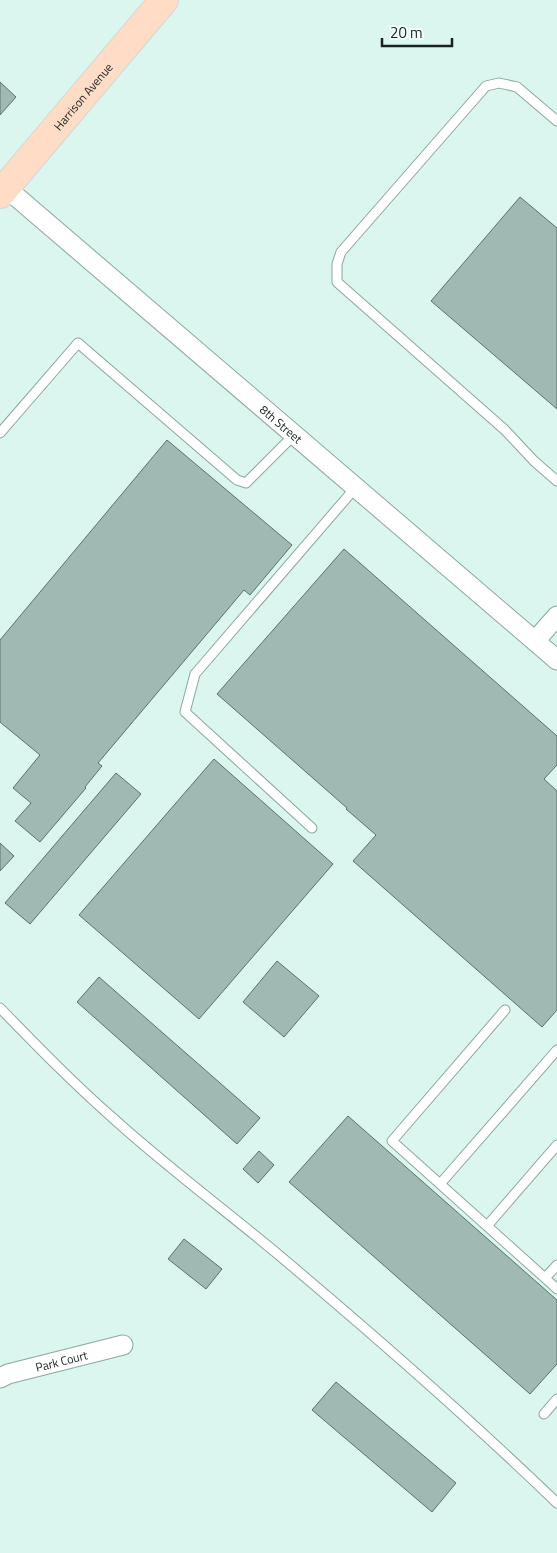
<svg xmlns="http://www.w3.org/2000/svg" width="557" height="1553" font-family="'Titillium Web',sans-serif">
<rect width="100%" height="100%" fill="#dbf6ef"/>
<!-- building -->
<path fill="#a0bab3" stroke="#5a726c" d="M0,82L16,97L0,115Z
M520,197L557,228V409L431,301Z
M167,440L292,545L250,595L244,590L98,763L102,766L85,787L86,788L40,842L15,821L31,803L13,788L40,755L0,722V640Z
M344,549L557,736V765L544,779L557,791V1010L542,1027L353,861L376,835L346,809L347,808L217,694Z
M214,759L333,864L199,1019L79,915Z
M116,773L141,794L30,924L5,903Z
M0,843L14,856L0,871Z
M277,961L319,996L284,1037L243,1002Z
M99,977L260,1118L237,1144L77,1002Z
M348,1116L557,1300V1364L530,1394L289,1182Z
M259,1151L274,1165L258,1183L243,1169Z
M184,1239L222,1269L206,1289L168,1259Z
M336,1382L456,1483L432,1512L312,1410Z"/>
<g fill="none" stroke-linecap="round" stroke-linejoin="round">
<!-- lane casing -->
<g stroke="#8ca69f" stroke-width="11">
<path id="lane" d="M557,121L517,87L499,83L486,86L341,252L337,264V282L505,430L534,461L557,481
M0,433L78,343L237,480L246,483L294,435
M312,828L185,712L195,674L356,487
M0,1008C37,1046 74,1084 114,1119C167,1167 225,1210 280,1256C375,1336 468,1417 557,1503
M505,1010L392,1141L545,1278L557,1265
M440,1184L557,1050
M487,1226L557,1145
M545,1278L557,1289
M544,1414L557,1399"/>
</g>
<!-- street casing -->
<g stroke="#8ca69f" stroke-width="21">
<g id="street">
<path id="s1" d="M5,187L557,660"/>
<path d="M535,641L557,616"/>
<path id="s2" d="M0,1378L8,1374L123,1345"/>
</g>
</g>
<!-- primary casing -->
<g stroke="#d5d7d7" stroke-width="30">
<g id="primary">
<path id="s3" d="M0,194L164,0"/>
</g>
</g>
<!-- lane -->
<use href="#lane" stroke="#fff" stroke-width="9"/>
<!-- street -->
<use href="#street" stroke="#fff" stroke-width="19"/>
<!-- primary -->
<use href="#primary" stroke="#fedcc5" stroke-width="28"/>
</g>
<g text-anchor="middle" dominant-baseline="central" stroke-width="4" stroke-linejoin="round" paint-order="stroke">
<!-- street labels -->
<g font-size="12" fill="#182220" stroke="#f4fffc">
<text stroke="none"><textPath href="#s3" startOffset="128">Harrison Avenue</textPath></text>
<text stroke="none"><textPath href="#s1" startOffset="364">8th Street</textPath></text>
<text stroke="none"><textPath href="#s2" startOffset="64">Park Court</textPath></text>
</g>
</g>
<!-- scale -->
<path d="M382 38v8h70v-8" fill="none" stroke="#182220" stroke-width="2.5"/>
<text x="390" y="38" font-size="15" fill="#182220" stroke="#f4fffc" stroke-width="4" paint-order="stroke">20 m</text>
</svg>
